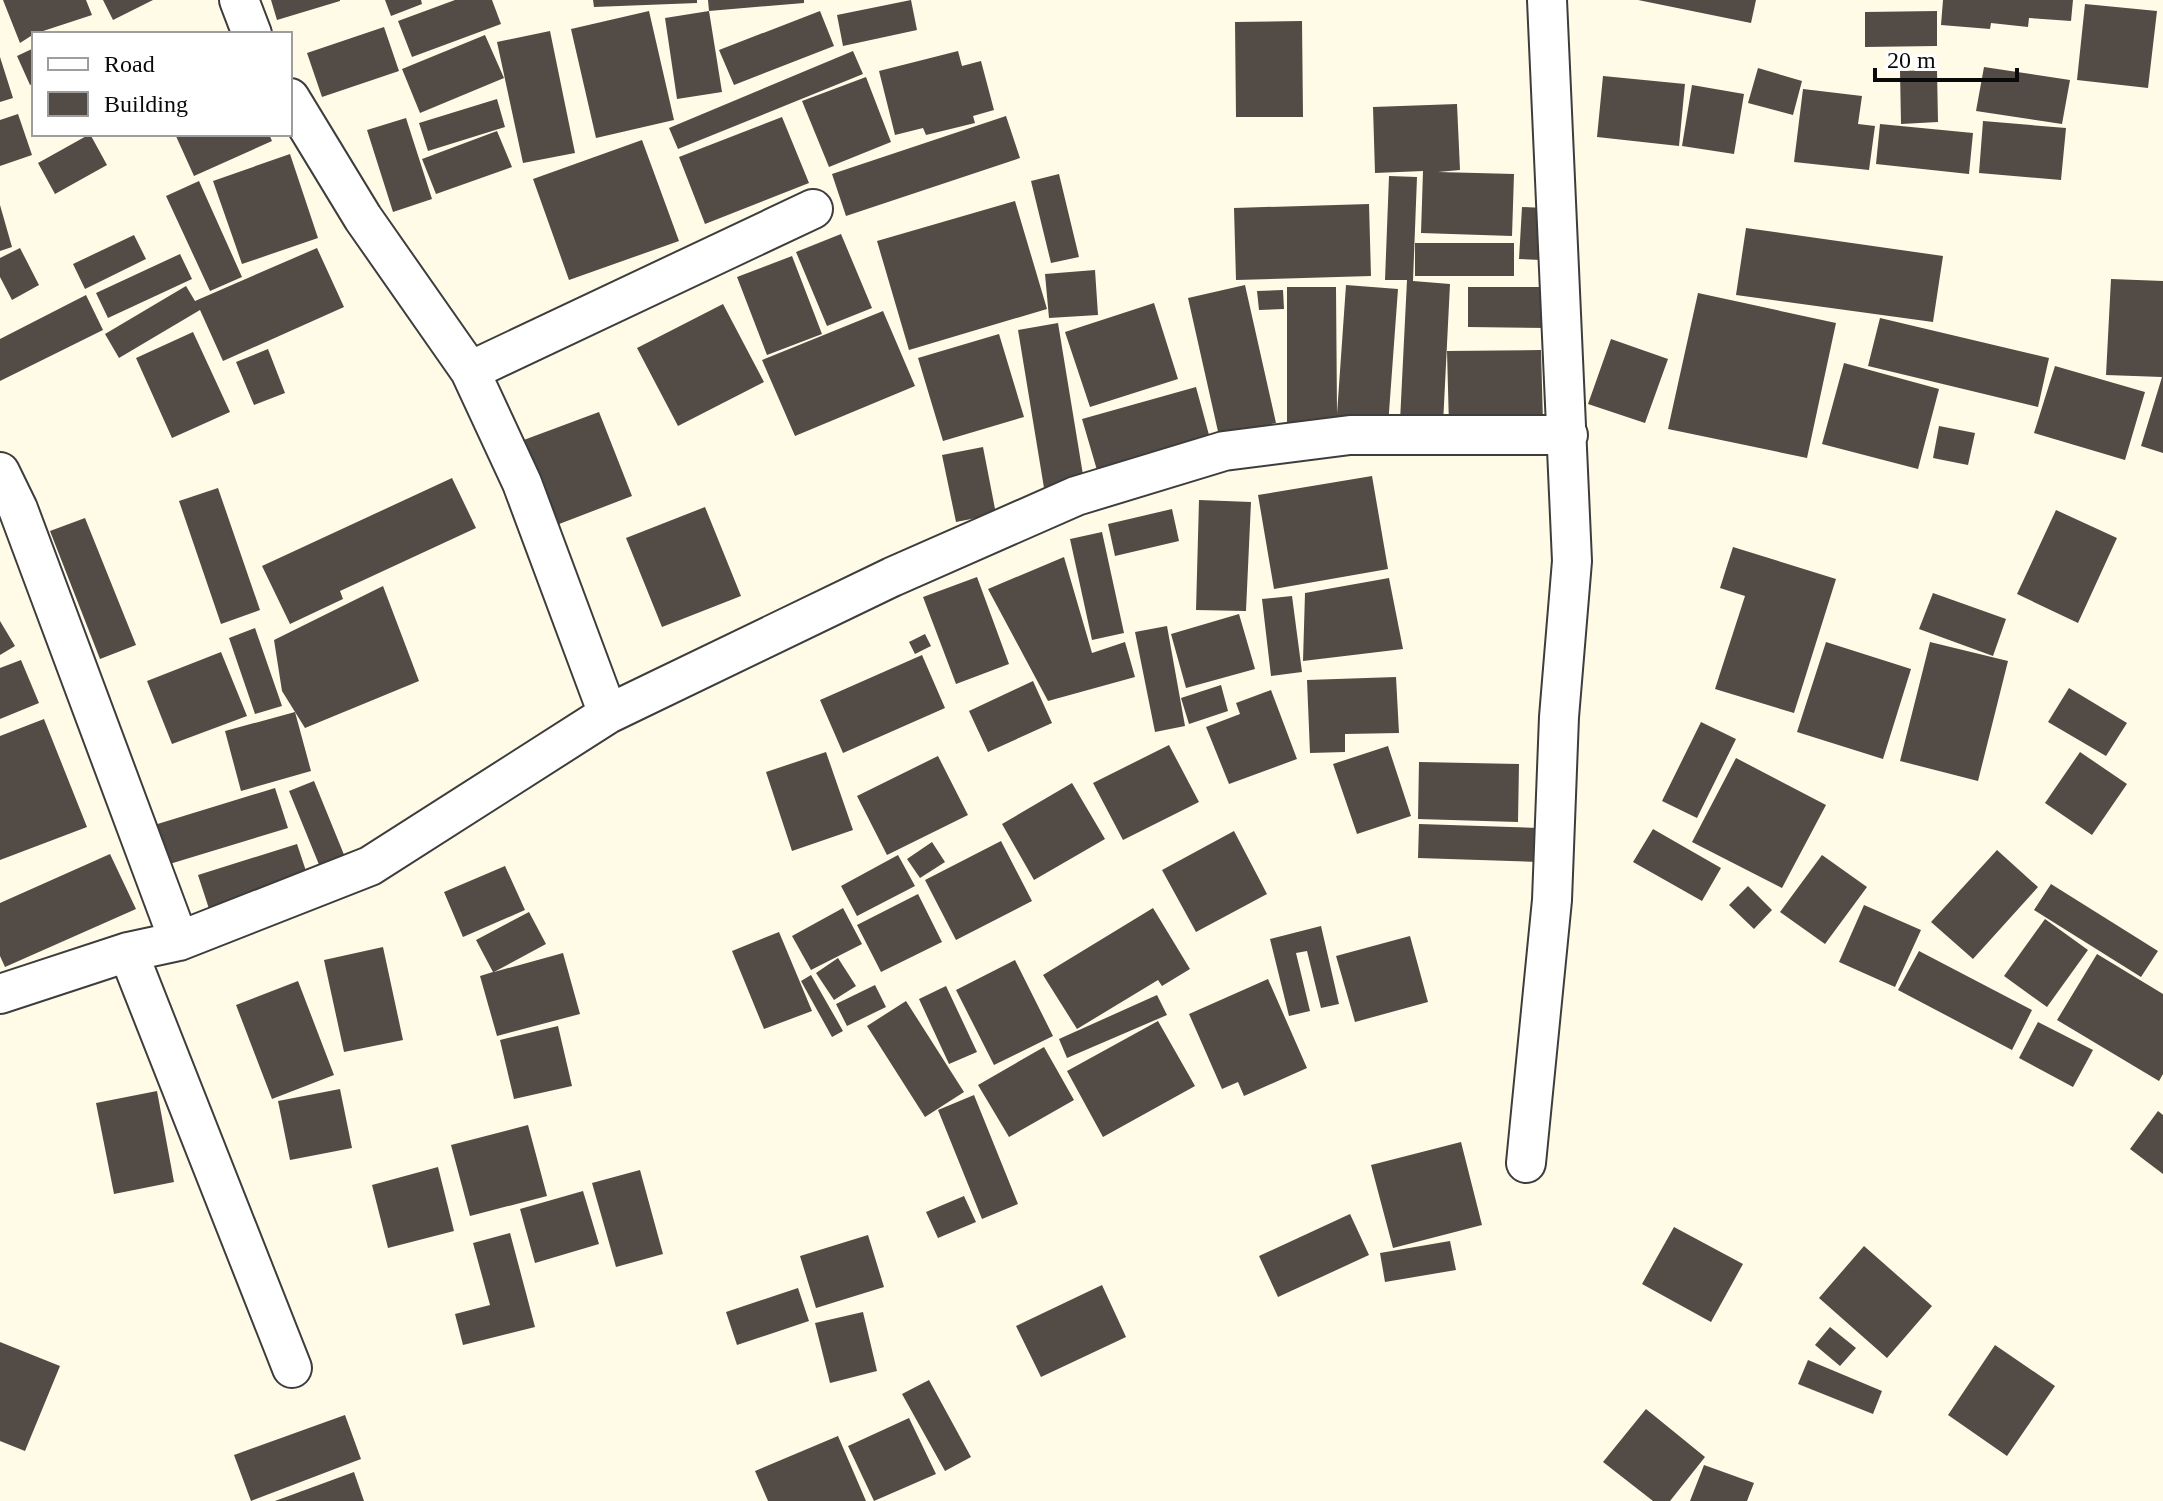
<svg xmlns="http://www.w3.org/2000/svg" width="2163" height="1501" font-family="'Times New Roman',serif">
<rect width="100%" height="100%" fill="#fffbe7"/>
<!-- building -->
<path fill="#534b46" d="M3,0H86L92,15L34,34L20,43Z
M103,0H153L113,20Z
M271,0H340V1L277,20Z
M385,0H421L422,4L391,16Z
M455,0H492L501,24L412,57L398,21Z
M593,0H697V3L594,7Z
M708,0H804V3L709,11Z
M911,0L917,30L843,46L837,15Z
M1638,0H1756L1751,23Z
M1943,0H2073L2071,21L2029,18L2028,27L1991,23L1990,29L1941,25Z
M2085,4L2157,11L2148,88L2077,80Z
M649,11L674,120L596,138L571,29Z
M709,11L722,92L677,99L665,18Z
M820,11L834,46L734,85L719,50Z
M1937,11V46L1865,47V12Z
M1302,21L1303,117H1236L1235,22Z
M384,27L399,71L322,97L307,53Z
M550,31L575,153L523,163L497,42Z
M485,35L504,78L420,113L402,69Z
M34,48V83L30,85L17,56Z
M853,51L863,74L678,149L669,128Z
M958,51L962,66L981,61L994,110L973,116L975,123L926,135L923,128L895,135L879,71Z
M0,57L13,98L0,102Z
M1984,67L2070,80L2062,124L1976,111Z
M1758,68L1802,81L1793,115L1748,103Z
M1937,70L1938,122L1901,124L1900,71Z
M1603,76L1685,84L1679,146L1597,137Z
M866,77L891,142L829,167L802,101Z
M1692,85L1744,94L1734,154L1682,146Z
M1803,89L1862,96L1858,124L1875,126L1869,170L1794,162Z
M497,99L505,127L428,151L419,123Z
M1457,104L1460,170L1438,172L1514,174L1512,236L1421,233L1423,171L1375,173L1373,107Z
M18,114L32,155L0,166V120Z
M1006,116L1020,158L846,216L832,174Z
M782,117L809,183L705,224L679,157Z
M406,118L432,199L393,212L367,130Z
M1983,121L2066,128L2061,180L1979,173Z
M1880,124L1973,133L1969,174L1876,164Z
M497,131L512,167L436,194L422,159Z
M90,134L107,165L55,194L38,163Z
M175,134H269L272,141L194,176Z
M642,140L679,241L569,280L533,179Z
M290,154L318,238L242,264L213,181Z
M1059,174L1079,257L1051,263L1031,181Z
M1389,176L1417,177L1413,281L1450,284L1443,424L1400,421L1407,280H1385Z
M199,181L242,277L210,291L166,196Z
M1015,201L1047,309L909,350L877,241Z
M1369,204L1371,276L1236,280L1234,208Z
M0,205L12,247L0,251Z
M1522,207L1544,208L1541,260L1519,259Z
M1746,228L1943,256L1933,322L1736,295Z
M841,234L872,308L827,326L796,252Z
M134,235L146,259L85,289L73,264Z
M1415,243H1514V276H1415Z
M20,248L39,285L12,300L0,277V258Z
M317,248L344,307L223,361L200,310L119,358L105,334L186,286L195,301Z
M180,254L192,279L108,318L96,293Z
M792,256L822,334L767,355L737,277Z
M1095,270L1098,315L1049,318L1045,274Z
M2111,279L2163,281V453L2141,446L2162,377L2106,375Z
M1245,285L1276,423L1219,436L1188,298Z
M1346,285L1398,289L1388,426L1287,422V287H1336L1337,414Z
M1468,287H1548V328L1468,327Z
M1283,290L1284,309L1259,310L1257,291Z
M1698,293L1836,323L1807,458L1668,429Z
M86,295L103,330L0,381V339Z
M1154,303L1178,379L1090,407L1065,332Z
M723,304L764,382L678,426L637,348Z
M883,311L915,386L795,436L762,360Z
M1880,318L2049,358L2038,407L1868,366Z
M1058,323L1085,487L1045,494L1018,330Z
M193,332L230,412L172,438L136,358Z
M999,334L1024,417L943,441L918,358Z
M1611,339L1668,359L1645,423L1588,404Z
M268,349L285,393L254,405L236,362Z
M1541,350L1543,423L1449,426L1447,351Z
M1844,363L1939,389L1918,469L1822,444Z
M2055,366L2145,392L2125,460L2034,433Z
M1196,387L1212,446L1099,477L1082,419Z
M599,412L632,496L554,526L521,441Z
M1939,426L1975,433L1968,465L1933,458Z
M983,447L996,514L956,522L942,455Z
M1372,476L1388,569L1274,589L1258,495Z
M452,478L476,528L340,591L343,599L290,624L262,566Z
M218,488L260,610L221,624L179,501Z
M1199,500L1251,502L1246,611L1196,610Z
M705,507L741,596L662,627L626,538Z
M1172,509L1179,541L1115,556L1108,524Z
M2056,510L2117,538L2078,623L2017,594Z
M85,518L136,645L100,659L50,531Z
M1102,532L1124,633L1092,640L1070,539Z
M1733,547L1836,579L1794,713L1715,689L1745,596L1720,588Z
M1064,557L1092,653L1125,642L1135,677L1048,701L988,589Z
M977,577L1009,664L956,684L923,597Z
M1389,578L1403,649L1303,661L1305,593Z
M383,586L419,681L305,728L282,691L274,640Z
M1933,593L2006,619L1993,656L1919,629Z
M1292,596L1302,672L1271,676L1262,599Z
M1239,614L1255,669L1186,688L1171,634Z
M0,621L15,646L0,655Z
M1167,626L1185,726L1155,732L1135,632Z
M255,628L282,706L255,714L229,638Z
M925,634L931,646L915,654L909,642Z
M1826,642L1911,669L1883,759L1797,732Z
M1930,642L2008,661L1978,781L1900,761Z
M221,652L247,716L172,744L147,681Z
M922,655L945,708L843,753L820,700Z
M21,660L39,703L0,719V668Z
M1396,677L1399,733L1345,734V752L1310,753L1307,680Z
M1033,681L1052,723L988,752L969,711Z
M1221,685L1228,711L1189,724L1181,698Z
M2069,688L2127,723L2106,756L2048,722Z
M1271,690L1297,759L1229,784L1206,727L1240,714L1236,703Z
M295,712L311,771L241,791L225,731Z
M44,719L87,827L0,860V736Z
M1701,722L1736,739L1697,818L1662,801Z
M1169,745L1199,802L1123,840L1093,783Z
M1388,746L1411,816L1357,834L1333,764Z
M826,752L853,830L792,851L766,772Z
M2080,752L2127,784L2092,835L2045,803Z
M938,756L968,815L887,855L857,796Z
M1736,758L1826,805L1782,888L1692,842Z
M1419,762L1519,764L1518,822L1418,819Z
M314,781L347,862L322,872L289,791Z
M1072,783L1105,839L1034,880L1002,824Z
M275,788L288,828L163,866L151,826Z
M1419,824L1539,828V862L1418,858Z
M1653,829L1721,868L1702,901L1633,862Z
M1234,831L1267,894L1196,932L1162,870Z
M1001,841L1032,901L956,940L925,880Z
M932,842L945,862L920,878L907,859Z
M297,844L310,883L211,915L198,875Z
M1997,850L2038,887L1973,959L1931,922Z
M110,854L136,909L5,967L0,956V903Z
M898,855L915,886L857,916L841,886Z
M1822,855L1867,887L1825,944L1780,912Z
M505,866L525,910L463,937L444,892Z
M2051,884L2158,951L2141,977L2034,910Z
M1748,886L1772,910L1754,929L1729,905Z
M918,894L942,942L881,972L857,925Z
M1864,905L1921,930L1895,987L1839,962Z
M843,908L862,944L811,970L792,936Z
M1153,908L1190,969L1162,986L1158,980L1077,1029L1043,975Z
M529,912L546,944L494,972L563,953L580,1014L497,1036L480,976L493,972L476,940Z
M2045,919L2088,950L2047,1007L2004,976Z
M1321,926L1339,1004L1321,1008L1307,951L1296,953L1310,1011L1289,1016L1270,939Z
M779,932L812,1011L764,1029L732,951Z
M1410,936L1428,1002L1355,1022L1336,956Z
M383,947L403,1040L344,1052L324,960Z
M1919,951L2032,1010L2012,1050L1898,990Z
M2097,954L2163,994V1074L2159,1081L2057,1020Z
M838,958L856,986L834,1000L816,973Z
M1015,960L1053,1036L994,1065L956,990Z
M811,975L843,1031L832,1037L801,981Z
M1268,979L1307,1068L1244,1096L1238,1082L1222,1089L1189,1014Z
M298,981L334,1075L272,1099L236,1005Z
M875,985L886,1007L847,1026L836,1004Z
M946,986L977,1052L949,1064L919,999Z
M1157,995L1167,1015L1067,1058L1059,1039Z
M906,1001L964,1092L925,1117L867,1026Z
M1158,1021L1195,1086L1103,1137L1067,1071Z
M2038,1022L2093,1050L2073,1087L2019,1058Z
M558,1026L572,1086L514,1099L500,1040Z
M1044,1047L1074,1100L1009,1137L978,1085Z
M340,1089L352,1148L290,1160L278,1101Z
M157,1091L174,1182L114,1194L96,1103Z
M974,1095L1018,1204L982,1219L938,1110Z
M2158,1111L2163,1115V1174L2130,1149Z
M528,1125L547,1196L470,1216L451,1145Z
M1461,1142L1482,1225L1393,1248L1371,1165Z
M438,1167L454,1231L388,1248L372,1185Z
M640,1170L663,1254L616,1267L592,1183Z
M583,1191L599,1244L535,1263L520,1209Z
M964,1196L976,1222L938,1238L926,1212Z
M1350,1214L1369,1255L1278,1297L1259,1256Z
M1674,1227L1743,1264L1711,1322L1642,1284Z
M510,1233L535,1327L463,1345L455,1314L490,1305L473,1243Z
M868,1235L884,1287L816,1308L800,1256Z
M1450,1241L1456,1270L1385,1282L1380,1253Z
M1864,1246L1932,1306L1887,1358L1819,1298Z
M1102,1285L1126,1337L1041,1377L1016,1326Z
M798,1288L809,1321L737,1345L726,1312Z
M863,1312L877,1371L830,1383L815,1323Z
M1830,1327L1856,1348L1840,1366L1815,1345Z
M0,1342L60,1366L25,1451L0,1441Z
M1995,1345L2055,1386L2007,1456L1948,1415Z
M1808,1360L1882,1391L1873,1414L1798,1384Z
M929,1380L971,1457L945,1471L902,1394Z
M1646,1409L1705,1457L1670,1501H1653L1603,1462Z
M345,1415L361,1459L251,1501L234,1455Z
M909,1418L936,1474L874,1501L848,1446Z
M838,1436L866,1501H768L755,1471Z
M1704,1465L1754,1483L1747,1501H1690Z
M354,1472L364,1501H275Z"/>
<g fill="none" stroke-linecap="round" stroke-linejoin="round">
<!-- street casing -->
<g stroke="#3d3d3d" stroke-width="42">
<path id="street" d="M239,0L252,34
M290,98L363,218L470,371L522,483L608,714
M470,371L813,209
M0,472L18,509L179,941
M128,952L292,1368
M0,994L128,952L179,941L370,866L608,714L892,577L1076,496L1224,451L1350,435H1568
M1526,1163L1552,900L1559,717L1572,561L1547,0"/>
</g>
<!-- street -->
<use href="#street" stroke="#fff" stroke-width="38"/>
</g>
<!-- legend -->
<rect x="32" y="32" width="260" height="104" fill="#ffffff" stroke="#9d9d9d" stroke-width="2"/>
<rect x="48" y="58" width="40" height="12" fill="#ffffff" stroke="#9d9d9d" stroke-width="2"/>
<text x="104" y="72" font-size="24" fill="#0a0a0a">Road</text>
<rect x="48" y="92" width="40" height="24" fill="#534b46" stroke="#9d9d9d" stroke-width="2"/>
<text x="104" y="112" font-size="24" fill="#0a0a0a">Building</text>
<!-- scale -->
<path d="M1875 68v12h142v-12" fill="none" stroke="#0a0a0a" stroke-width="4"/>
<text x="1887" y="68" font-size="24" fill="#0a0a0a" stroke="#ffffff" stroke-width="6" paint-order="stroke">20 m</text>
</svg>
